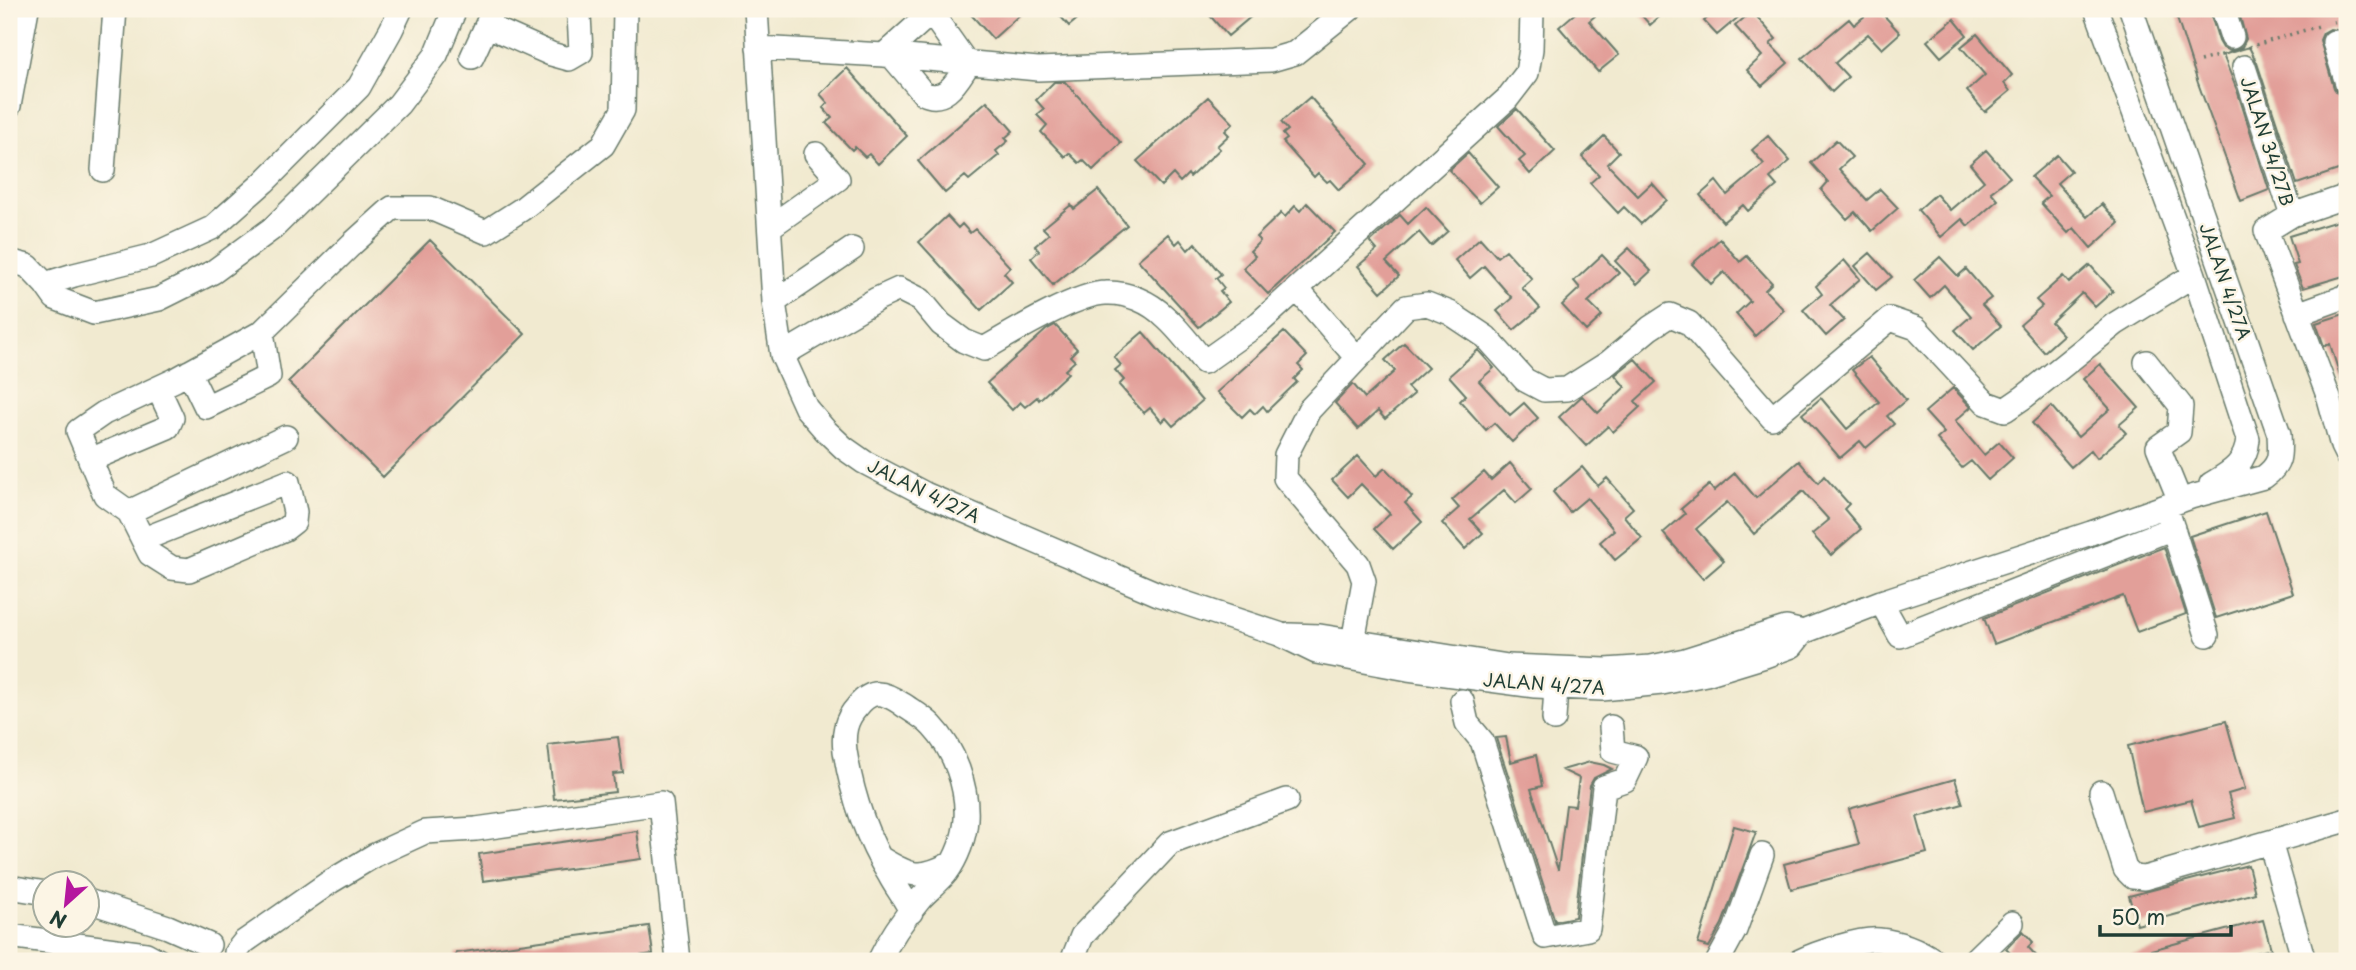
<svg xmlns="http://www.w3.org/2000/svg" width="2356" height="970" font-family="'Playpen Sans',sans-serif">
<rect width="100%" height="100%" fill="#fcf5e5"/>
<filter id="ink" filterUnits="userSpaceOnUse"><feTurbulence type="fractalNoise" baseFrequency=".0143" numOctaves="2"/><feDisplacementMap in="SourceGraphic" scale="14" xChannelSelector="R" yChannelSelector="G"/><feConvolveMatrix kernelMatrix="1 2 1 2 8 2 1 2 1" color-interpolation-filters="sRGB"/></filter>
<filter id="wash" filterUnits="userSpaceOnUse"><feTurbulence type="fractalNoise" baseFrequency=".00686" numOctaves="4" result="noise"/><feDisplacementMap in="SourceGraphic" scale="28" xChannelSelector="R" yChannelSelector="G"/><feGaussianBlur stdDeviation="1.57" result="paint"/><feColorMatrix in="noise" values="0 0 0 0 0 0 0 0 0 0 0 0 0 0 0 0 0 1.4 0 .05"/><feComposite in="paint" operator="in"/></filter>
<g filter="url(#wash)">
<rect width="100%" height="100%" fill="#f1ead0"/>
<g id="blocks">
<!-- building -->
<path fill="#e29f99" d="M966,9H1026L993,39Z
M1054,9H1089L1069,26Z
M1204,9H1260L1228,36Z
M1580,9H1603L1589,21L1619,55L1598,72L1559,27Z
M1636,9H1668L1650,25Z
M1717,9H1748L1717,35L1704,21Z
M1873,9H1878L1900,33L1882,49L1868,34L1835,63L1848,77L1832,92L1802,58L1849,19L1854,25Z
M2174,9H2209L2219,41L2223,48L2230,51L2242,47L2246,39L2238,9H2347V38L2343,31L2330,29L2323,33L2320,40L2334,88L2338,94L2347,97V167L2297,184L2257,63L2249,47L2223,55L2238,93L2269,190L2241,201L2198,83Z
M1752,11L1776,39L1770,44L1788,63L1762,86L1747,70L1762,56L1735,26Z
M1954,19L1967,35L1941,57L1927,41Z
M1977,34L2012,75L2004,83L2010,91L1985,112L1967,91L1985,75L1961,47Z
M847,68L907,136L878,164L869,154L865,157L855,147L852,150L826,123L832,118L823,108L828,103L820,94Z
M1054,82H1065L1121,143L1093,170L1083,160L1079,163L1069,153L1065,157L1041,132L1047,125L1037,115L1044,109L1036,100Z
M1208,97L1233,123L1225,131L1229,135L1217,146L1220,149L1190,177L1188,174L1180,182L1173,174L1161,186L1137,161Z
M1310,97L1369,164L1339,190L1330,180L1327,182L1318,173L1314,177L1283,142L1287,139L1283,134L1288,130L1281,122Z
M987,101L1013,131L1005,138L1008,141L996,151L999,155L969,180L965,176L945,193L918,161Z
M1517,109L1555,151L1530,174L1519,161L1525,156L1498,126Z
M1604,136L1619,152L1607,164L1638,196L1652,183L1667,200L1641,224L1624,207L1618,213L1590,183L1599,175L1582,157Z
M1768,136L1790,161L1770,178L1777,186L1748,211L1743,205L1723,222L1700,195L1716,181L1727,195L1764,164L1752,150Z
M1836,140L1852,157L1839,169L1867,200L1880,189L1898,208L1872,231L1855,212L1847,219L1821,190L1828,182L1811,163Z
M1986,150L2010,177L1991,192L1998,200L1968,226L1962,219L1941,237L1918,210L1936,194L1950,210L1984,181L1970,164Z
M1468,153L1498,187L1480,203L1449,170Z
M2057,155L2071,171L2057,183L2087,217L2102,204L2119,223L2091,248L2074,228L2068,233L2041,203L2049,196L2031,177Z
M1098,190L1127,225L1053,285L1031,258L1039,251L1035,246L1049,234L1043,228L1071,205L1074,209Z
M1307,203L1335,232L1268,294L1243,268L1255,256L1250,251L1260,241L1256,237L1281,213L1285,217L1295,206L1300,211Z
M1426,207L1448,231L1431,246L1419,232L1386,262L1399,276L1381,292L1358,266L1377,250L1370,242L1400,215L1408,224Z
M947,216L958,228L962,224L970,233L975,229L1010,267L1004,273L1012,282L981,310L919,242Z
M2347,218V275L2303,288L2294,265L2298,264L2289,236Z
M1168,234L1176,244L1180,240L1188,250L1195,243L1221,274L1216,278L1224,288L1220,291L1229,302L1199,327L1138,260Z
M1480,238L1497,257L1506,250L1532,279L1522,288L1540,308L1514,330L1497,311L1512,298L1484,266L1470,278L1455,260Z
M1720,239L1740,262L1747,256L1772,283L1765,290L1784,310L1755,336L1736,314L1750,301L1724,272L1711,284L1692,264Z
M430,240L525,334L383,477L288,382Z
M1629,248L1651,271L1637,284L1615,261Z
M1870,253L1892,277L1876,290L1855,266Z
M1602,255L1619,273L1588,302L1602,316L1586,331L1562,305L1580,288L1574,281Z
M1940,257L1958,276L1966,269L1991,298L1982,305L2001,326L1973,350L1955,330L1971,316L1944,285L1930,298L1914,280Z
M1844,260L1860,279L1830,305L1844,320L1826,336L1803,310L1822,294L1816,286Z
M2090,265L2113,291L2095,307L2082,293L2051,322L2063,335L2044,352L2020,325L2042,306L2036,300L2063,276L2069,283Z
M2347,313V388L2344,389L2330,344L2324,346L2316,323Z
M1055,325L1077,349L1070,356L1075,361L1065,370L1068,373L1039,400L1037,397L1025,407L1020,402L1012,410L987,383L1046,330Z
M1143,332L1202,401L1173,426L1166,418L1162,422L1150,408L1144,413L1119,385L1124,380L1115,370L1121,365L1114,357Z
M1284,332L1307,356L1298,365L1303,370L1294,379L1297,382L1267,411L1263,406L1255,414L1250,409L1242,417L1217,392Z
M1404,343L1428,368L1407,387L1414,394L1385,419L1378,411L1358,429L1335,403L1353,384L1365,398L1395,371L1385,360Z
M1478,350L1494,368L1479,381L1510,415L1524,403L1538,418L1512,442L1494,423L1486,430L1460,401L1466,395L1449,376Z
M1869,357L1906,400L1887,416L1894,424L1866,448L1860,441L1840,458L1802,414L1821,398L1847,429L1879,402L1852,370Z
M1635,359L1656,382L1635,401L1640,407L1613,432L1608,426L1586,446L1559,417L1582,396L1598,413L1625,387L1615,375Z
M2100,364L2139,408L2119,425L2126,433L2097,458L2091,450L2071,467L2032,423L2051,406L2078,437L2110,409L2083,379Z
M1953,388L1971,407L1955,421L1984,455L1999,442L2013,458L1988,480L1971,461L1962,468L1937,439L1944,433L1925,412Z
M1358,456L1376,476L1385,468L1412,497L1405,503L1422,522L1393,549L1374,529L1390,514L1361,484L1348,497L1332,480Z
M1799,461L1818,483L1824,476L1849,504L1844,509L1861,529L1831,555L1812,534L1829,520L1803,491L1754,534L1727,502L1696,529L1724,561L1703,579L1663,533L1685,514L1681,509L1709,485L1714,491L1735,473L1756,498Z
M1510,463L1532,489L1516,503L1504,490L1470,519L1483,533L1465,549L1442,523L1459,508L1452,500L1484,472L1491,480Z
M1582,467L1598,486L1607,478L1633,508L1624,516L1642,538L1615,560L1600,542L1614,530L1587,498L1570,512L1553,492Z
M2266,511L2293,593L2216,618L2190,536Z
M2164,547L2186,614L2137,632L2123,596L1994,644L1984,618Z
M2226,721L2245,789L2228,794L2235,818L2199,827L2191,800L2143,812L2128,746Z
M618,737L623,773L613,774L615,792L554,799L548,745Z
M1506,737L1511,762L1536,755L1542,786L1531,789L1558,870L1566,805L1575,806L1579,778L1562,770L1590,762L1604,765L1612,769L1594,778L1590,785L1575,917L1555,921L1496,738Z
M1955,779L1963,804L1917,817L1927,853L1791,889L1784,864L1859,844L1849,809Z
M1734,826L1756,832L1722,924L1709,947L1698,944Z
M637,831L641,859L483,881L479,854Z
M2248,865L2255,893L2137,925L2129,896Z
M2263,920L2271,949L2223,961H2126L2125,957Z
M649,926L653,954L602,961H457L456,953Z
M2023,931L2033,942L2028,947L2041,961H2018L2006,949Z"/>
</g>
</g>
<g filter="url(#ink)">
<use href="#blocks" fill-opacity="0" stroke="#687a6b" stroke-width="2"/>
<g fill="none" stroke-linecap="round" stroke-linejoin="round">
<!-- minor casing -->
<g stroke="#687a6b" stroke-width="26">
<path id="minor" d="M756,9L774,302L782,355L806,408L825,430L844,448L864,462L925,494L1158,594L1279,634L1316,652L1408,669L1535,686L1602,689L1662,683L1706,674L1765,656L1792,646L1803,632L1881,602L2091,533L2191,497L2264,477C2282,464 2280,454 2279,434L2131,9
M2096,9L2194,275L2248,439C2246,464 2231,472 2211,484
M2223,9L2232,37
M488,26L551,54L569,59L581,52L579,15L575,9
M2334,42L2347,83
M758,48L884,55L1038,69L1271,60L1295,53L1350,9
M884,55L923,20L931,18L937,21L966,62
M891,55L923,93C946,105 958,79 969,63
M472,57L494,9
M2244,67L2292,215
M9,106L27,9
M103,170L115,9
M2347,196L2292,215L2266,231L2329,398L2342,446L2347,456
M770,227L838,179L816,154
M9,261L28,266L45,284L74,275L151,256L212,228L264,182L359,87L391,30L401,9
M45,284L55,298L94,313L159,299L213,272L273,228L399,104L436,55L455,9
M1297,289L1357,358
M774,302L852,249
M2297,314L2347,296
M782,355L877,299L899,289L921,300L941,324L964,341L984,349C1011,333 1077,293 1106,293C1127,292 1150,302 1165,317C1180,330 1192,347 1204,362L1259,323L1507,99L1527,73L1531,49L1532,11L1530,9
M2146,362L2181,406L2179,432L2158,447L2180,501
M189,372L206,407L269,376L262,332
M286,437L129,512L105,495L78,431L104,413L175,380L262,332L352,244L392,208H430L486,232L522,209L603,145L623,110L625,9
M90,460L168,427L172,418L158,388
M129,512L150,554L172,568L189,570L285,529L294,522L295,512L288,482L144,539
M2169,516L2207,635
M1881,602L1900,636L2173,528
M1289,635L1320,636L1508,666L1606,670L1651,667L1685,660L1786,628L1803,632
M1353,642L1364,581L1358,564L1285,478L1286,455L1309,410L1406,307L1427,304L1450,313L1486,337L1525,380L1544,390L1567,389L1608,363L1650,328L1670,315L1689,323L1772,418L1890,319L1916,328L1986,403L2005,410L2024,397L2115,324L2194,275
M1462,701L1467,723L1482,741L1545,937L1588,929L1604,787L1625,780L1636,757L1613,751L1611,727
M1554,719L1557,673
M2101,792L2125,869L2133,877L2144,878L2347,820
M2270,842L2304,961
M882,859C910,876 919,880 950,864
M9,887L46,893
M88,901L168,927L209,945
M9,936L146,954L159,961
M236,952L244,942L330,882L375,855L425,832L476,829L661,803L678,961
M879,961C889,940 904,918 920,899C928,890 938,883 946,873C957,858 965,837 966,819C968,787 954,749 932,726C924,717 912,711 902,704C884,692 872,688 857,707C845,720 843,734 845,751C852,794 867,839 890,876C897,889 905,898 911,912
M1072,961L1082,936L1170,843L1287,800
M1718,961L1735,930L1762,855
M1800,961C1816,953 1861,938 1879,940C1899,942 1919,950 1935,961
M1973,961L2012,923"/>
</g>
<!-- path -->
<path stroke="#687a6b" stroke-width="3.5" stroke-dasharray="2 5" stroke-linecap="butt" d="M2333,22L2347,18
M2249,47L2322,25
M2200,61L2225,54"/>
<!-- minor -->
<use href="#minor" stroke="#fff" stroke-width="23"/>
</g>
</g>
<g text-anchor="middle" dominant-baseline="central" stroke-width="5" stroke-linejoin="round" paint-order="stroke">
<!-- street labels -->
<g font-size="18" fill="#1f3d34" stroke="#fcf5e5">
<text transform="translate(2268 141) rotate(72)">JALAN 34/27B</text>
<text transform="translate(2226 281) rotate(71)">JALAN 4/27A</text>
<text transform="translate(924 490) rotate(26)">JALAN 4/27A</text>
<text transform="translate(1544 683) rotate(4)">JALAN 4/27A</text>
</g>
</g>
<!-- margin -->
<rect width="2356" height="970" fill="none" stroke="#fcf5e5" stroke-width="35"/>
<!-- north arrow -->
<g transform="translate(66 904) rotate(207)"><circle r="33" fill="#fcf5e5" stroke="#a4ab9e" stroke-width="2"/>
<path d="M0-5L12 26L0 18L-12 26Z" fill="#b5179e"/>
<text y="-10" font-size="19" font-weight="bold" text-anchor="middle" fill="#1f3d34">N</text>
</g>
<!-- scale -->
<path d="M2100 925v10h131v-10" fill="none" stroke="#1f3d34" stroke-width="3.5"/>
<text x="2111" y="925" font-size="21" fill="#1f3d34" stroke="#fcf5e5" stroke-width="5" paint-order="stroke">50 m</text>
</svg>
